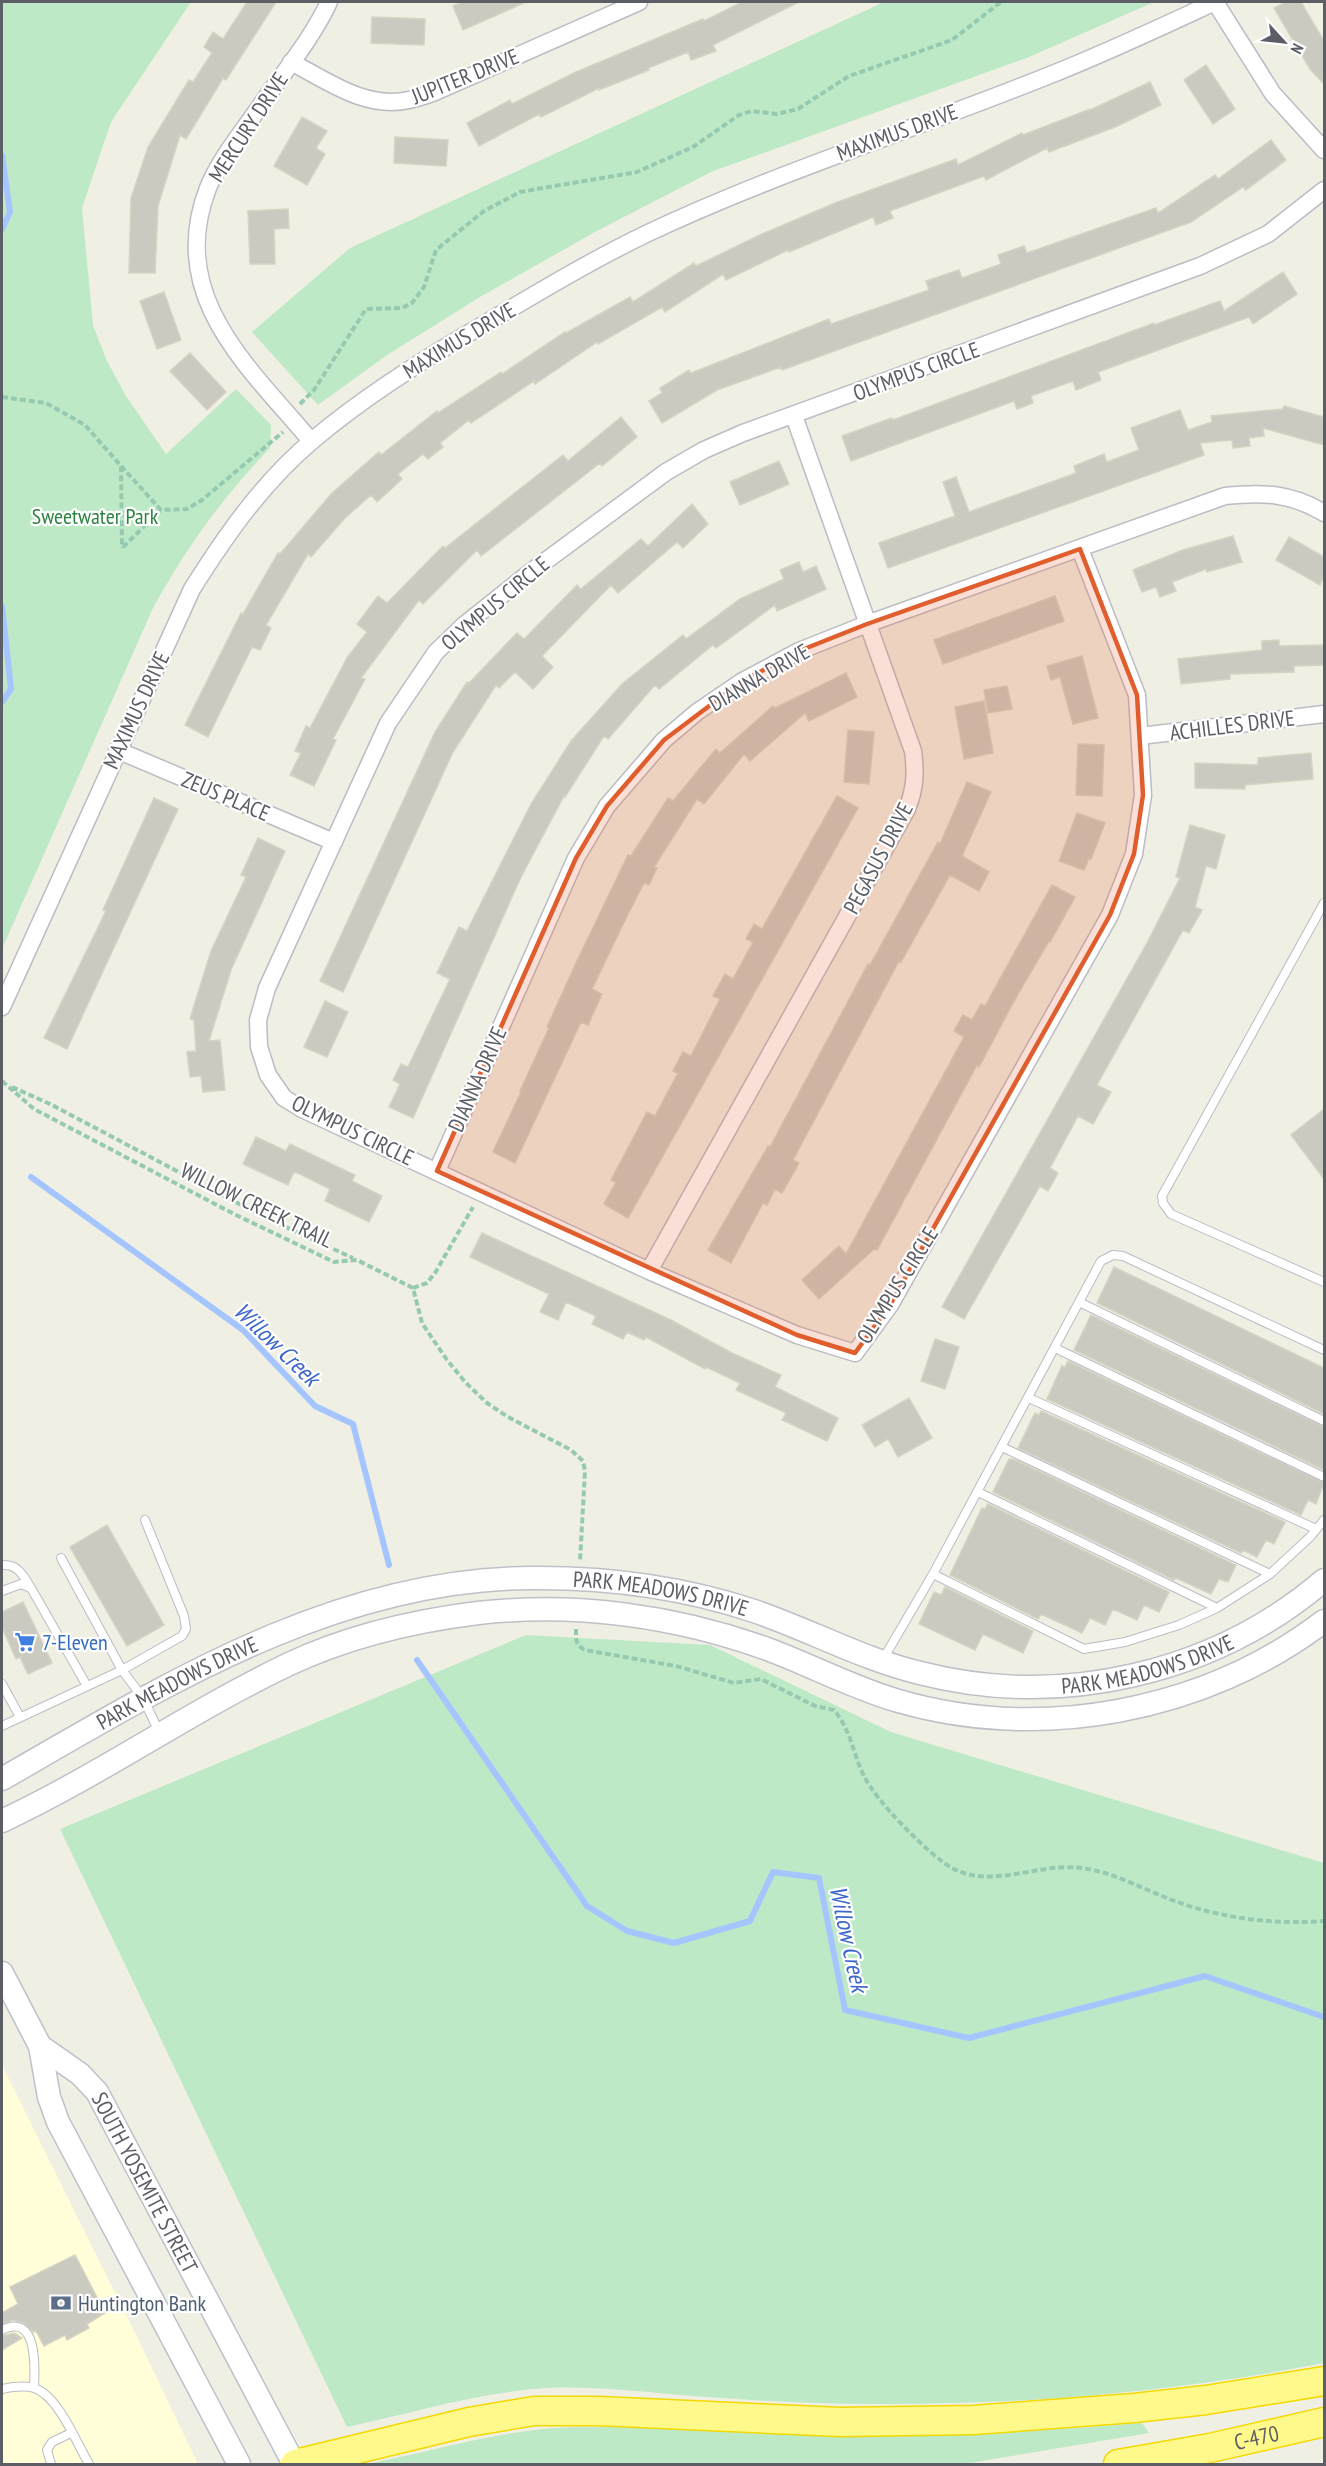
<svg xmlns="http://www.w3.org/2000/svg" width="1326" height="2466" font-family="'PT Sans Narrow',sans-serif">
<rect width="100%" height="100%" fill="#f0efe4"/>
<!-- commercial -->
<path fill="#fffed9" d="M2,2065L139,2341L198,2464H2Z"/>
<!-- green -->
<path fill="#bee9c7" d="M2,2H191L111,122L82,208L93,325L106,359L126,396L166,454L236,389L271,425L270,448C222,498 186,548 153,608L2,949Z
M884,2H1154L1029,57L711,172L595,232L480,297L387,355L318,405L252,332L350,248Z
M526,1635L710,1645L891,1732L1324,1863V2363C1175,2392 1025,2405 873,2404C808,2404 744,2400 680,2395C635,2391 591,2386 546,2388C479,2392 412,2413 347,2427L60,1829Z
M1142,2423L1149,2433L964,2464H367C429,2452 491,2433 554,2428C640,2423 726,2434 812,2435C922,2437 1032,2432 1142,2423Z"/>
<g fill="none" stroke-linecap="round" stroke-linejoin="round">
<!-- stream -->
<path stroke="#a4c5ff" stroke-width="6" d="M2,155L10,212L2,229
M2,606L11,689L2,702
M31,1177L243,1330L315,1406L353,1424L389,1565
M417,1660L587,1906L627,1931L674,1943L750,1921L773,1872L819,1878L845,2010L969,2038L1205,1976L1324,2017"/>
</g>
<!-- building -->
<path fill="#cbcac1" stroke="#d5d3c1" stroke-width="1.5" d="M247,2H276L226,80L223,78L186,139L180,135L158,206L155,273H129L131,198L148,147L189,80L193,82L212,53L204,47L213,32L223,39Z
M462,2H526L463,30L453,6Z
M742,2H799L713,45L716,51L691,60L688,52L648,68L649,70L599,90V88L541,117L539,114L479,146L467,123L510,100L512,104L576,72L703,19L704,21Z
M1286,2H1301L1324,41V84L1310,69L1274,8Z
M372,17L425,19L424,45L371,43Z
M1206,65L1235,109L1213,124L1184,80Z
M1150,82L1161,105L1115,127L1049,152L1047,148L986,180L984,176L890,211L893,218L876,225L873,217L789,252L788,250L726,280L723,274L665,312L662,307L598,344L597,342L535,384L534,381L471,423L469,420L440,443L443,447L428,459L423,454L398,474L402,479L377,502L371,495L345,518L311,557L308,554L266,625L271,628L260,650L252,647L208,737L185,725L241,613L243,614L278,553L280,554L332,493L379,452L381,455L437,411L438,413L501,372L502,374L565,332L566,333L630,297L633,302L694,263L696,266L762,234L835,203L956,159L958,165L1022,133L1023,135L1090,109V110Z
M302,117L327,131L316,148L325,154L307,185L274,166Z
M395,137L448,140L446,166L394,163Z
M1271,140L1286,160L1246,190L1243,187L1191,222L782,370L781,367L717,390L662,423L649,401L662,393L660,388L689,370L691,373L829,319L831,324L929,290L926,281L959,270L962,278L1001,264L998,255L1024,246L1027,253L1156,208L1158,213L1215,175L1218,179Z
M288,209L289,228L274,229L275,264H250L248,211Z
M1283,272L1297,294L1253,324L1249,317L1098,372L1101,380L1076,390L1073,381L1031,396L1033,403L1017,409L1014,401L851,461L842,436L892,418L893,420L1154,323V325L1220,301L1224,311Z
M164,292L181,340L157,349L140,301Z
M190,353L226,392L207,410L170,371Z
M1284,406L1324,417V445L1263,428L1264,436L1249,438L1250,446L1233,448L1232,440L1200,443L1204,455L888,568L879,543L955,516L943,482L956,477L969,512L1076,473L1074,466L1104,454L1107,462L1139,450L1131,428L1180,410L1188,430L1212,422L1211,416L1283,409Z
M621,417L637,437L602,466L600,463L481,556L477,550L423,604L419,600L361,678L365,679L333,739L336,740L314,786L290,775L301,753L295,751L306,726L310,728L347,658L367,632L357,624L378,596L387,603L443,546L445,548L563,455L568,461Z
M779,461L789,484L740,505L730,482Z
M692,504L708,524L683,548L677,542L618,593L611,585L542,656L553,667L533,689L515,672L499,688L496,685L453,752L343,992L320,981L435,732L467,682L469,683L517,633L524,639L577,585L581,589L641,539L648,546Z
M1233,536L1242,562L1207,572L1206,569L1172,582L1176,591L1160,597L1156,587L1142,592L1133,570L1183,550Z
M1289,537L1324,557V576L1320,585L1276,560Z
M799,562L803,572L816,566L826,589L777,611L775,605L716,648L713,645L659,689L655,685L608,739L604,736L565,797L564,796L521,877L413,1118L389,1107L400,1084L393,1080L401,1064L408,1067L450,979L437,973L459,927L467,931L531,804L571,741L622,684L683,635L686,639L740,599L784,579L780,570Z
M1055,596L1064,621L943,664L934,640Z
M1279,640V646L1324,645V665L1294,666V672L1230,674V679L1181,684L1178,659L1262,650V641Z
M1082,656L1098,718L1073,724L1060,677L1051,680L1047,666Z
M846,673L857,697L809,721L805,713L750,761L744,754L704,804L697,799L654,867L657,868L649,885L644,883L628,914L592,989L602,994L588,1025L581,1022L515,1163L493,1152L521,1092L520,1091L549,1028L547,1027L576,963L628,855L631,856L668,798L673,801L716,749L720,753L773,706L775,708Z
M1007,686L1012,709L988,713L984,690Z
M984,701L993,753L964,759L955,707Z
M848,730L874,732L869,784L844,782Z
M1078,744L1104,745L1102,796L1076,795Z
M1311,753L1313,779L1245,785V789L1195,788V763L1258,765V758Z
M967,782L991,792L962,856L989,872L979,891L950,875L901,962L899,961L793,1160L799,1163L782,1193L775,1189L767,1205L763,1203L731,1263L708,1250L768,1146L770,1147L868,964L870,965L938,842L940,844Z
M837,796L858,808L628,1218L604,1204L616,1182L611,1180L647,1112L655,1116L678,1073L673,1071L683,1052L691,1056L720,999L713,996L725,974L733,979L753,942L746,939L754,924L762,929Z
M154,798L178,809L67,1049L44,1038L106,911L103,910Z
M1077,813L1105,823L1091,859L1089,858L1084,870L1059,861Z
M1190,825L1225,835L1216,869L1206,866L1195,907L1202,910L1189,933L1183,930L1097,1085L1111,1092L1093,1124L1078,1116L1050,1168L1058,1173L1048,1191L1040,1186L964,1319L942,1307L1147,943L1180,878L1176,877Z
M258,838L285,851L231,970L209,1041L220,1040L225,1090L203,1092L201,1076L190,1077L187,1052L196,1051L194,1020L190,1019L211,951L246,877L241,875Z
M1052,885L1075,897L1050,942L1049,941L1013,1003L979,1067L977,1065L877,1250L874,1249L819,1299L802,1280L839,1246L846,1254L964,1037L954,1031L963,1015L972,1020L981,1004L985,1006Z
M325,1001L348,1012L327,1057L304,1047Z
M1324,1109V1179L1291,1135Z
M256,1137L286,1151L290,1144L355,1175L352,1181L382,1196L369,1222L325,1201L330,1189L300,1174L294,1172L288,1185L243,1164Z
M482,1233L671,1320L732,1353L781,1375L775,1387L838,1418L827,1441L782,1420L786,1413L736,1390L740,1383L706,1367L705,1369L646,1337L644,1340L627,1332L623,1339L592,1324L596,1316L566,1302L558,1320L540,1312L549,1294L470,1257Z
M1114,1267L1324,1368V1414L1097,1303Z
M1091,1315L1324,1427V1470L1074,1350Z
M935,1339L959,1347L945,1389L921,1381Z
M1068,1361L1324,1483L1316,1504L1308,1500L1301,1515L1047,1399L1062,1366L1065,1367Z
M909,1398L932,1438L898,1457L888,1439L875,1447L862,1425Z
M1041,1411L1285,1522L1274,1544L1266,1540L1257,1557L1243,1550L1241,1553L1018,1448L1035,1413L1039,1415Z
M1009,1459H1013L1236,1565L1228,1582L1219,1579L1211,1594L1176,1578L1174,1580L993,1492Z
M988,1504L1169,1592L1159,1612L1144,1605L1137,1620L1113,1609L1105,1625L1090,1618L1082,1633L1041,1614L1038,1619L950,1575L982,1508L985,1509Z
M107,1525L164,1625L127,1646L70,1547Z
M945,1587L1033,1631L1023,1653L983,1634L975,1650L919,1624L934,1592L941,1595Z
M23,1602L52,1663L28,1674L20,1657L16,1659L2,1627V1612Z
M75,2255L105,2313L87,2324L89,2328L67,2340L65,2335L44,2346L36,2331L34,2332L24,2323L13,2320L2,2324V2313L18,2304L10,2287Z
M14,2333L22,2338L2,2350V2336Z"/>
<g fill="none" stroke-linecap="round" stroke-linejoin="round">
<!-- service casing -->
<g stroke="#bbbcc4" stroke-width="10">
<path id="service" d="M1324,903L1162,1196L1163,1203L1171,1214L1324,1282
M1079,1302L1324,1421
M1055,1348L1324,1477
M1029,1398L1316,1529
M1002,1447L1270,1574
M978,1492L1217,1608
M61,1558L122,1670L143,1698L160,1734
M2,1565C18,1564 23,1575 31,1588
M933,1574L1101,1261L1113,1255L1123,1256L1324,1350
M2,1591L21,1584L31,1588L87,1686
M882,1661L933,1574L1084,1649L1125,1642L1179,1625L1217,1608L1270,1574L1310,1537L1324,1520
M2,1684L20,1717
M2,1726L122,1670L182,1636L186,1629L184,1616L145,1520
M2,2330C38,2312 35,2368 34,2388
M2,2389C12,2387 24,2385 34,2388C58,2395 77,2444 89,2464
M51,2464L47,2450L52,2442L71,2433"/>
</g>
<!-- minor casing -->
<g stroke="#bbbcc4" stroke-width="19">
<path id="minor" d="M1215,2L1273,94L1324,150
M291,62C326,80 366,110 409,100C418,98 427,95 435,92L639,2
M311,441C248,366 166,296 208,188C219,161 239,136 256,112C280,77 312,39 329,2
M1080,549L1137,695L1143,795L1134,854L1110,915L890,1305L855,1353L797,1335L649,1271L302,1109L284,1098L268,1075L259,1047L258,1020L267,988L388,723L436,652L463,626L528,574L666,472L704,450L743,433L1200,266L1268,234L1324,190
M1140,736L1324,714
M117,750L334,842
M2,1007L192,589C226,535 263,482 313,440C366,395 427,357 488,322C539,292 592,260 646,234C777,172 916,129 1050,75C1106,53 1161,27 1215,2
M437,1171L576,858L607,806L664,740L697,712L741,682L799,651L867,624L1225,496C1263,492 1291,493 1324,513
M649,1271L907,809C915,789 916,773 913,751L794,416"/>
</g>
<!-- secondary casing -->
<g stroke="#bec0c8" stroke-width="25">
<g id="secondary">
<path id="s1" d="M2,1779C167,1684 340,1576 538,1578C611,1578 685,1588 754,1611C810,1630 862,1659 920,1673C1061,1709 1214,1674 1324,1580"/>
<path d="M2,1821C100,1775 189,1712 287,1665C346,1637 413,1621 478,1613C576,1602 677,1616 770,1650C812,1666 852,1687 895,1700C1039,1743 1205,1712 1324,1621"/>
<path d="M2,1973L40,2046L49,2097L58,2122L239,2464"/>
<path id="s2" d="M40,2046L80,2074L97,2092L294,2464"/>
</g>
</g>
<!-- motorway casing -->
<g stroke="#f3d900" stroke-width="31">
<g id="motorway">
<path d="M295,2464L469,2422L534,2411H599L841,2422L973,2420L1134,2408L1206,2400L1324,2381"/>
<path id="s3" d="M1118,2464L1210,2448L1324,2422"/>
</g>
</g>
<!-- path -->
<path stroke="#96cab0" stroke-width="4" stroke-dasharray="6 3" stroke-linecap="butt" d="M2,397L46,403L85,425L121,466L122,548
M300,404L314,390L366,309L402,308L412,303L424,287L436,250L484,211L520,192L637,172L693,147L739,115L752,111L776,114L798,109L849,76L952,40L1001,2
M121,466L161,510L187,509L202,500L283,432
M123,547L161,510
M2,1081L34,1109L234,1214L334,1262L357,1260L413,1288L422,1323L447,1360L466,1383L487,1403L508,1417L571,1450L583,1461L585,1471L580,1561
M12,1087L50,1104L264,1217L353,1258
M413,1288L427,1283L435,1273L473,1207
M576,1629C576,1639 575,1645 585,1650L676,1666L734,1683L761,1679L815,1706L834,1710C851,1730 853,1754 864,1776C875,1800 929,1855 952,1868C992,1890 1039,1862 1082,1868C1113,1872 1143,1889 1172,1900C1219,1918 1274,1925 1324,1921"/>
<!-- service -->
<use href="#service" stroke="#fff" stroke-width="8"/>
<!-- minor -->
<use href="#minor" stroke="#fff" stroke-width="16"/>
<!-- secondary -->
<use href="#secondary" stroke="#fff" stroke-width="22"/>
<!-- motorway -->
<use href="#motorway" stroke="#fff98b" stroke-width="28"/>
</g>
<!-- marked area -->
<path fill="#e05e2d" fill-opacity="0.2" stroke="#e05e2d" stroke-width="4.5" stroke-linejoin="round" d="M1080,549L1137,695L1143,795L1134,854L1110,915L890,1305L855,1353L797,1335L437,1171L576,858L607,806L664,740L741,682L799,651L867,624Z"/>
<!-- icons -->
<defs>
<g id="supermarket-bare" transform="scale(1.62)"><path d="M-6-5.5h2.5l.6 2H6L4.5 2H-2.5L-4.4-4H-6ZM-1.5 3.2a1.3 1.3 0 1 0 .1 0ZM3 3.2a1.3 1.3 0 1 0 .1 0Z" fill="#3f7fe0" stroke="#fff" stroke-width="2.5" paint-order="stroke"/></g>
<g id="bank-bare" transform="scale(1.62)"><path d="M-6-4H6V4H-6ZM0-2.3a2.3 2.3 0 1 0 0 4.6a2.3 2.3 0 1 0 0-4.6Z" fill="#5c6f8a" stroke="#fff" stroke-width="2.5" paint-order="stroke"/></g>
</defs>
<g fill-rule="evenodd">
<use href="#supermarket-bare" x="25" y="1642"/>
<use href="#bank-bare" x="61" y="2303"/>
</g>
<g text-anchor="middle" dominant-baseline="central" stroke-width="4.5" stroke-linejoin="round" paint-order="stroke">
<!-- street labels -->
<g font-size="22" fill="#5c5e66" stroke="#fff">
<text transform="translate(465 76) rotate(-22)">JUPITER DRIVE</text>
<text transform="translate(248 127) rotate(-57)">MERCURY DRIVE</text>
<text transform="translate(897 132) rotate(-20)">MAXIMUS DRIVE</text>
<text transform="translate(459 340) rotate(-31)">MAXIMUS DRIVE</text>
<text transform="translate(916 371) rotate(-20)">OLYMPUS CIRCLE</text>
<text transform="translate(495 603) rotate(-40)">OLYMPUS CIRCLE</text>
<text transform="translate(759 677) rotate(-30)">DIANNA DRIVE</text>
<text transform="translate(136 710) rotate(-65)">MAXIMUS DRIVE</text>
<text transform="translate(1232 725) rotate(-7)">ACHILLES DRIVE</text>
<text transform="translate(226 796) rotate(23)">ZEUS PLACE</text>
<text transform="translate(878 858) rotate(-62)">PEGASUS DRIVE</text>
<text transform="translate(477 1079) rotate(-66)">DIANNA DRIVE</text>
<text transform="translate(353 1130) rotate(26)">OLYMPUS CIRCLE</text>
<text transform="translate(257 1205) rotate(26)">WILLOW CREEK TRAIL</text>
<text transform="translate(897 1285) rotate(-58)">OLYMPUS CIRCLE</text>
<text stroke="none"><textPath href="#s1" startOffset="704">PARK MEADOWS DRIVE</textPath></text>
<text stroke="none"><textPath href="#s1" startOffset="1208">PARK MEADOWS DRIVE</textPath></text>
<text stroke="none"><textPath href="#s1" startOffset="200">PARK MEADOWS DRIVE</textPath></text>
<text stroke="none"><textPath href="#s2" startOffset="176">SOUTH YOSEMITE STREET</textPath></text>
<text stroke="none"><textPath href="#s3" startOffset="141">C-470</textPath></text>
</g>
<!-- park labels -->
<g font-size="22" fill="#2d8342" stroke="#fff">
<text x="95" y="516">Sweetwater Park</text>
</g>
<!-- shop labels -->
<g font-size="22" fill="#366cbe" stroke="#fff" text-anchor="start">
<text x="42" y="1642">7-Eleven</text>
</g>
<!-- service labels -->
<g font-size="22" fill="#4e5e75" stroke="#fff" text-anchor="start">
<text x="78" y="2303">Huntington Bank</text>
</g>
<!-- water labels -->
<g font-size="24" font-style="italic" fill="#3d66cd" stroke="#fff">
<text transform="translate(277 1344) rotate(44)">Willow Creek</text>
<text transform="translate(849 1939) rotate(78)">Willow Creek</text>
</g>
</g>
<!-- border -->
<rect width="1326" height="2466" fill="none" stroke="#5c5e66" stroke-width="6"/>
<!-- north arrow -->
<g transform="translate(1284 42) rotate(117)" stroke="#ffffff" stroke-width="4.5" paint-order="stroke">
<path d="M0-4.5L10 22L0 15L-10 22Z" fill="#5c5e66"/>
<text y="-9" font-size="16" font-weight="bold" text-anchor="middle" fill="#5c5e66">N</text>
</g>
</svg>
